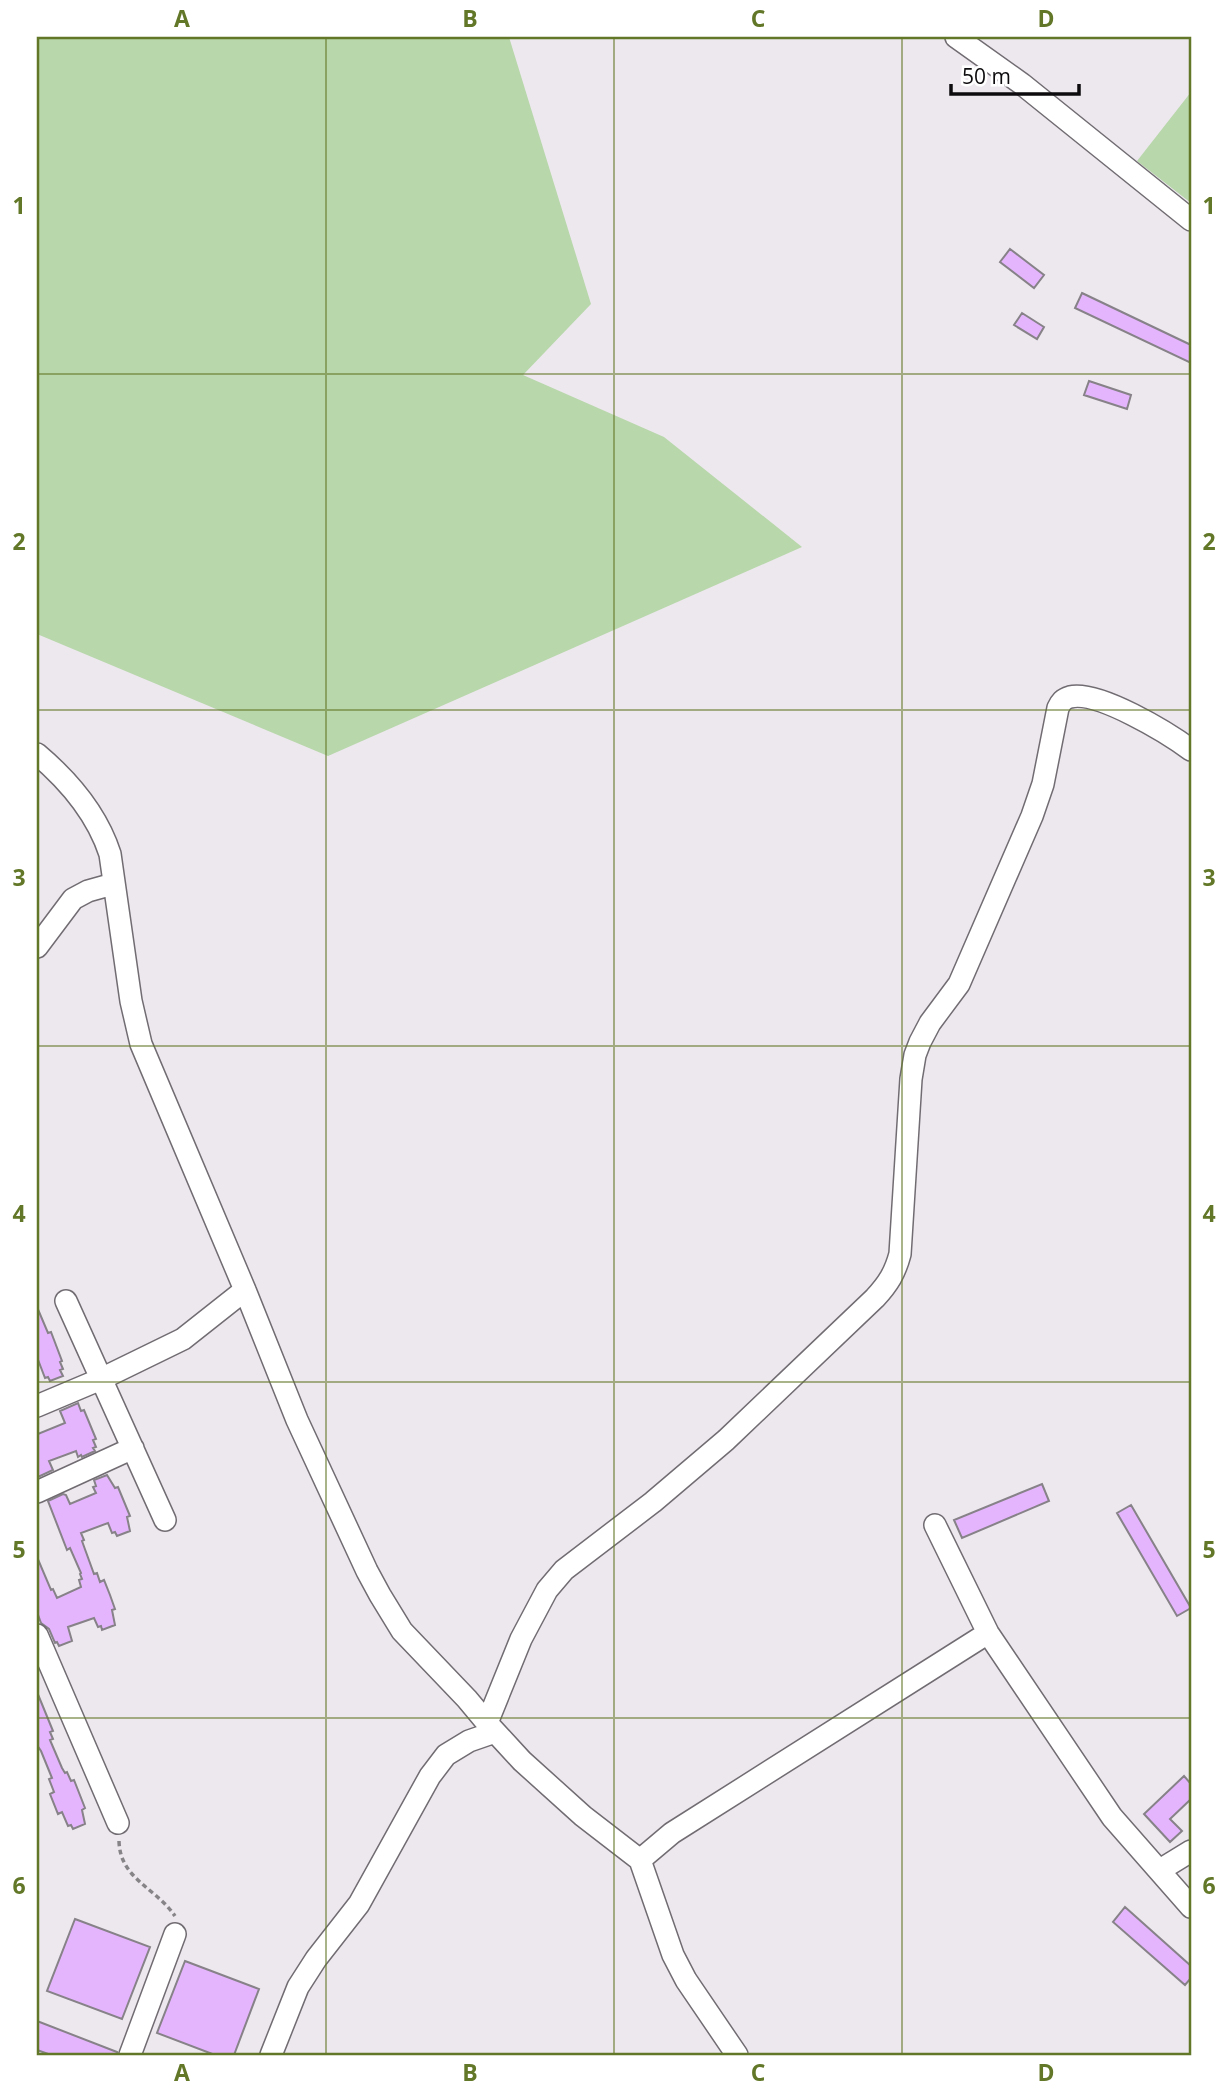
<svg xmlns="http://www.w3.org/2000/svg" width="1228" height="2092" font-family="'Open Sans',sans-serif">
<rect width="100%" height="100%" fill="#ede8ee"/>
<!-- green -->
<path fill="#b8d7ab" d="M37,37H509L591,304L523,375L664,437L802,547L328,756L37,634Z
M1191,92V203L1137,161Z"/>
<!-- building -->
<path fill="#e4b5fc" stroke="#868288" stroke-width="2" d="M1010,249L1044,275L1034,288L1000,262Z
M1082,293L1191,345V363L1075,308Z
M1022,313L1044,327L1037,339L1014,325Z
M1089,381L1131,395L1127,409L1084,395Z
M37,1307L48,1333L51,1332L62,1361L60,1362L63,1369L60,1370L63,1376L50,1381L48,1377L45,1378L37,1357Z
M78,1403L81,1411L84,1410L96,1439L93,1440L96,1447L93,1448L95,1451L82,1457L81,1455L78,1457L76,1451L49,1461L53,1470L38,1477L37,1432L38,1434L65,1423L60,1411Z
M107,1475L115,1488L118,1487L130,1516L127,1517L130,1531L117,1536L115,1532L112,1533L108,1523L81,1533L84,1540L82,1541L94,1574L97,1573L100,1582L104,1580L110,1595L115,1609L112,1610L115,1625L102,1630L101,1626L98,1627L94,1618L68,1627L72,1641L59,1646L57,1642L55,1643L49,1629L41,1623L37,1612V1557L51,1590L53,1589L57,1598L81,1587L79,1580L82,1579L80,1574L81,1573L70,1548L67,1550L48,1501L63,1494L66,1495L70,1504L96,1493L93,1487L96,1486L94,1480Z
M1042,1484L1049,1501L962,1538L954,1520Z
M1131,1505L1191,1608L1177,1616L1117,1513Z
M37,1692L53,1731L50,1732L53,1739L50,1740L62,1768L65,1773L67,1772L71,1781L74,1780L85,1808L82,1810L85,1824L73,1829L71,1825L68,1826L62,1812L58,1814L50,1794L54,1792L49,1779L52,1778L41,1751L37,1745Z
M1184,1776L1191,1784V1799L1170,1819L1182,1831L1170,1842L1144,1814Z
M1125,1907L1191,1966V1978L1185,1985L1113,1922Z
M75,1919L150,1947L122,2019L47,1991Z
M185,1961L259,1989L234,2055H215L157,2033Z
M37,2021L117,2052V2055H51L37,2050Z"/>
<g fill="none" stroke-linecap="round" stroke-linejoin="round">
<!-- minor casing -->
<g stroke="#716c72" stroke-width="24">
<path id="minor" d="M956,37L1022,84L1191,220
M37,754C69,781 97,814 110,854L131,1001L141,1044L245,1290L297,1420L367,1571L380,1595L402,1631L467,1699L487,1723L522,1761L583,1816L640,1860L673,1955L686,1980L737,2055
M37,947L73,899L88,891L113,884
M66,1301L165,1520
M37,1406L101,1379L183,1339L245,1290
M37,1492L133,1448
M935,1525L988,1633L1112,1817L1191,1907
M37,1635L118,1823
M487,1723L521,1639L547,1590L564,1570L653,1502L726,1440L875,1298C888,1284 895,1273 900,1254L911,1079L915,1055L920,1042L930,1023L959,984L1032,816L1043,784L1058,708C1061,702 1063,699 1070,697C1098,690 1168,733 1191,750
M640,1860L672,1833L988,1633
M1160,1870L1191,1851
M130,2055L175,1934
M271,2055L298,1987L316,1959L359,1904L430,1776L446,1755L469,1741L495,1732"/>
</g>
<!-- path -->
<path stroke="#878488" stroke-width="3.5" stroke-dasharray="5 3.5" stroke-linecap="butt" d="M119,1841C120,1879 155,1887 175,1916"/>
<!-- minor -->
<use href="#minor" stroke="#fff" stroke-width="21"/>
</g>
<!-- grid -->
<path fill="none" stroke="#627727" stroke-width="2" stroke-opacity="0.55" d="M326,37V2055M614,37V2055M902,37V2055M37,374H1191M37,710H1191M37,1046H1191M37,1382H1191M37,1718H1191"/>
<!-- border -->
<rect width="1228" height="2092" fill="none" stroke="#ffffff" stroke-width="77"/>
<!-- scale -->
<path d="M951 84v10h128v-10" fill="none" stroke="#0d0b0d" stroke-width="3.5"/>
<text x="962" y="84" font-size="21" fill="#0d0b0d" stroke="#ffffff" stroke-width="5" paint-order="stroke">50 m</text>
<rect x="38" y="38" width="1152" height="2016" fill="none" stroke="#627727" stroke-width="2.5"/>
<g font-size="23" text-anchor="middle" font-weight="bold" fill="#627727">
<text x="182" y="27">A</text>
<text x="470" y="27">B</text>
<text x="758" y="27">C</text>
<text x="1046" y="27">D</text>
<text x="19" y="214">1</text>
<text x="1209" y="214">1</text>
<text x="19" y="550">2</text>
<text x="1209" y="550">2</text>
<text x="19" y="886">3</text>
<text x="1209" y="886">3</text>
<text x="19" y="1222">4</text>
<text x="1209" y="1222">4</text>
<text x="19" y="1558">5</text>
<text x="1209" y="1558">5</text>
<text x="19" y="1894">6</text>
<text x="1209" y="1894">6</text>
<text x="182" y="2081">A</text>
<text x="470" y="2081">B</text>
<text x="758" y="2081">C</text>
<text x="1046" y="2081">D</text>
</g>
</svg>
